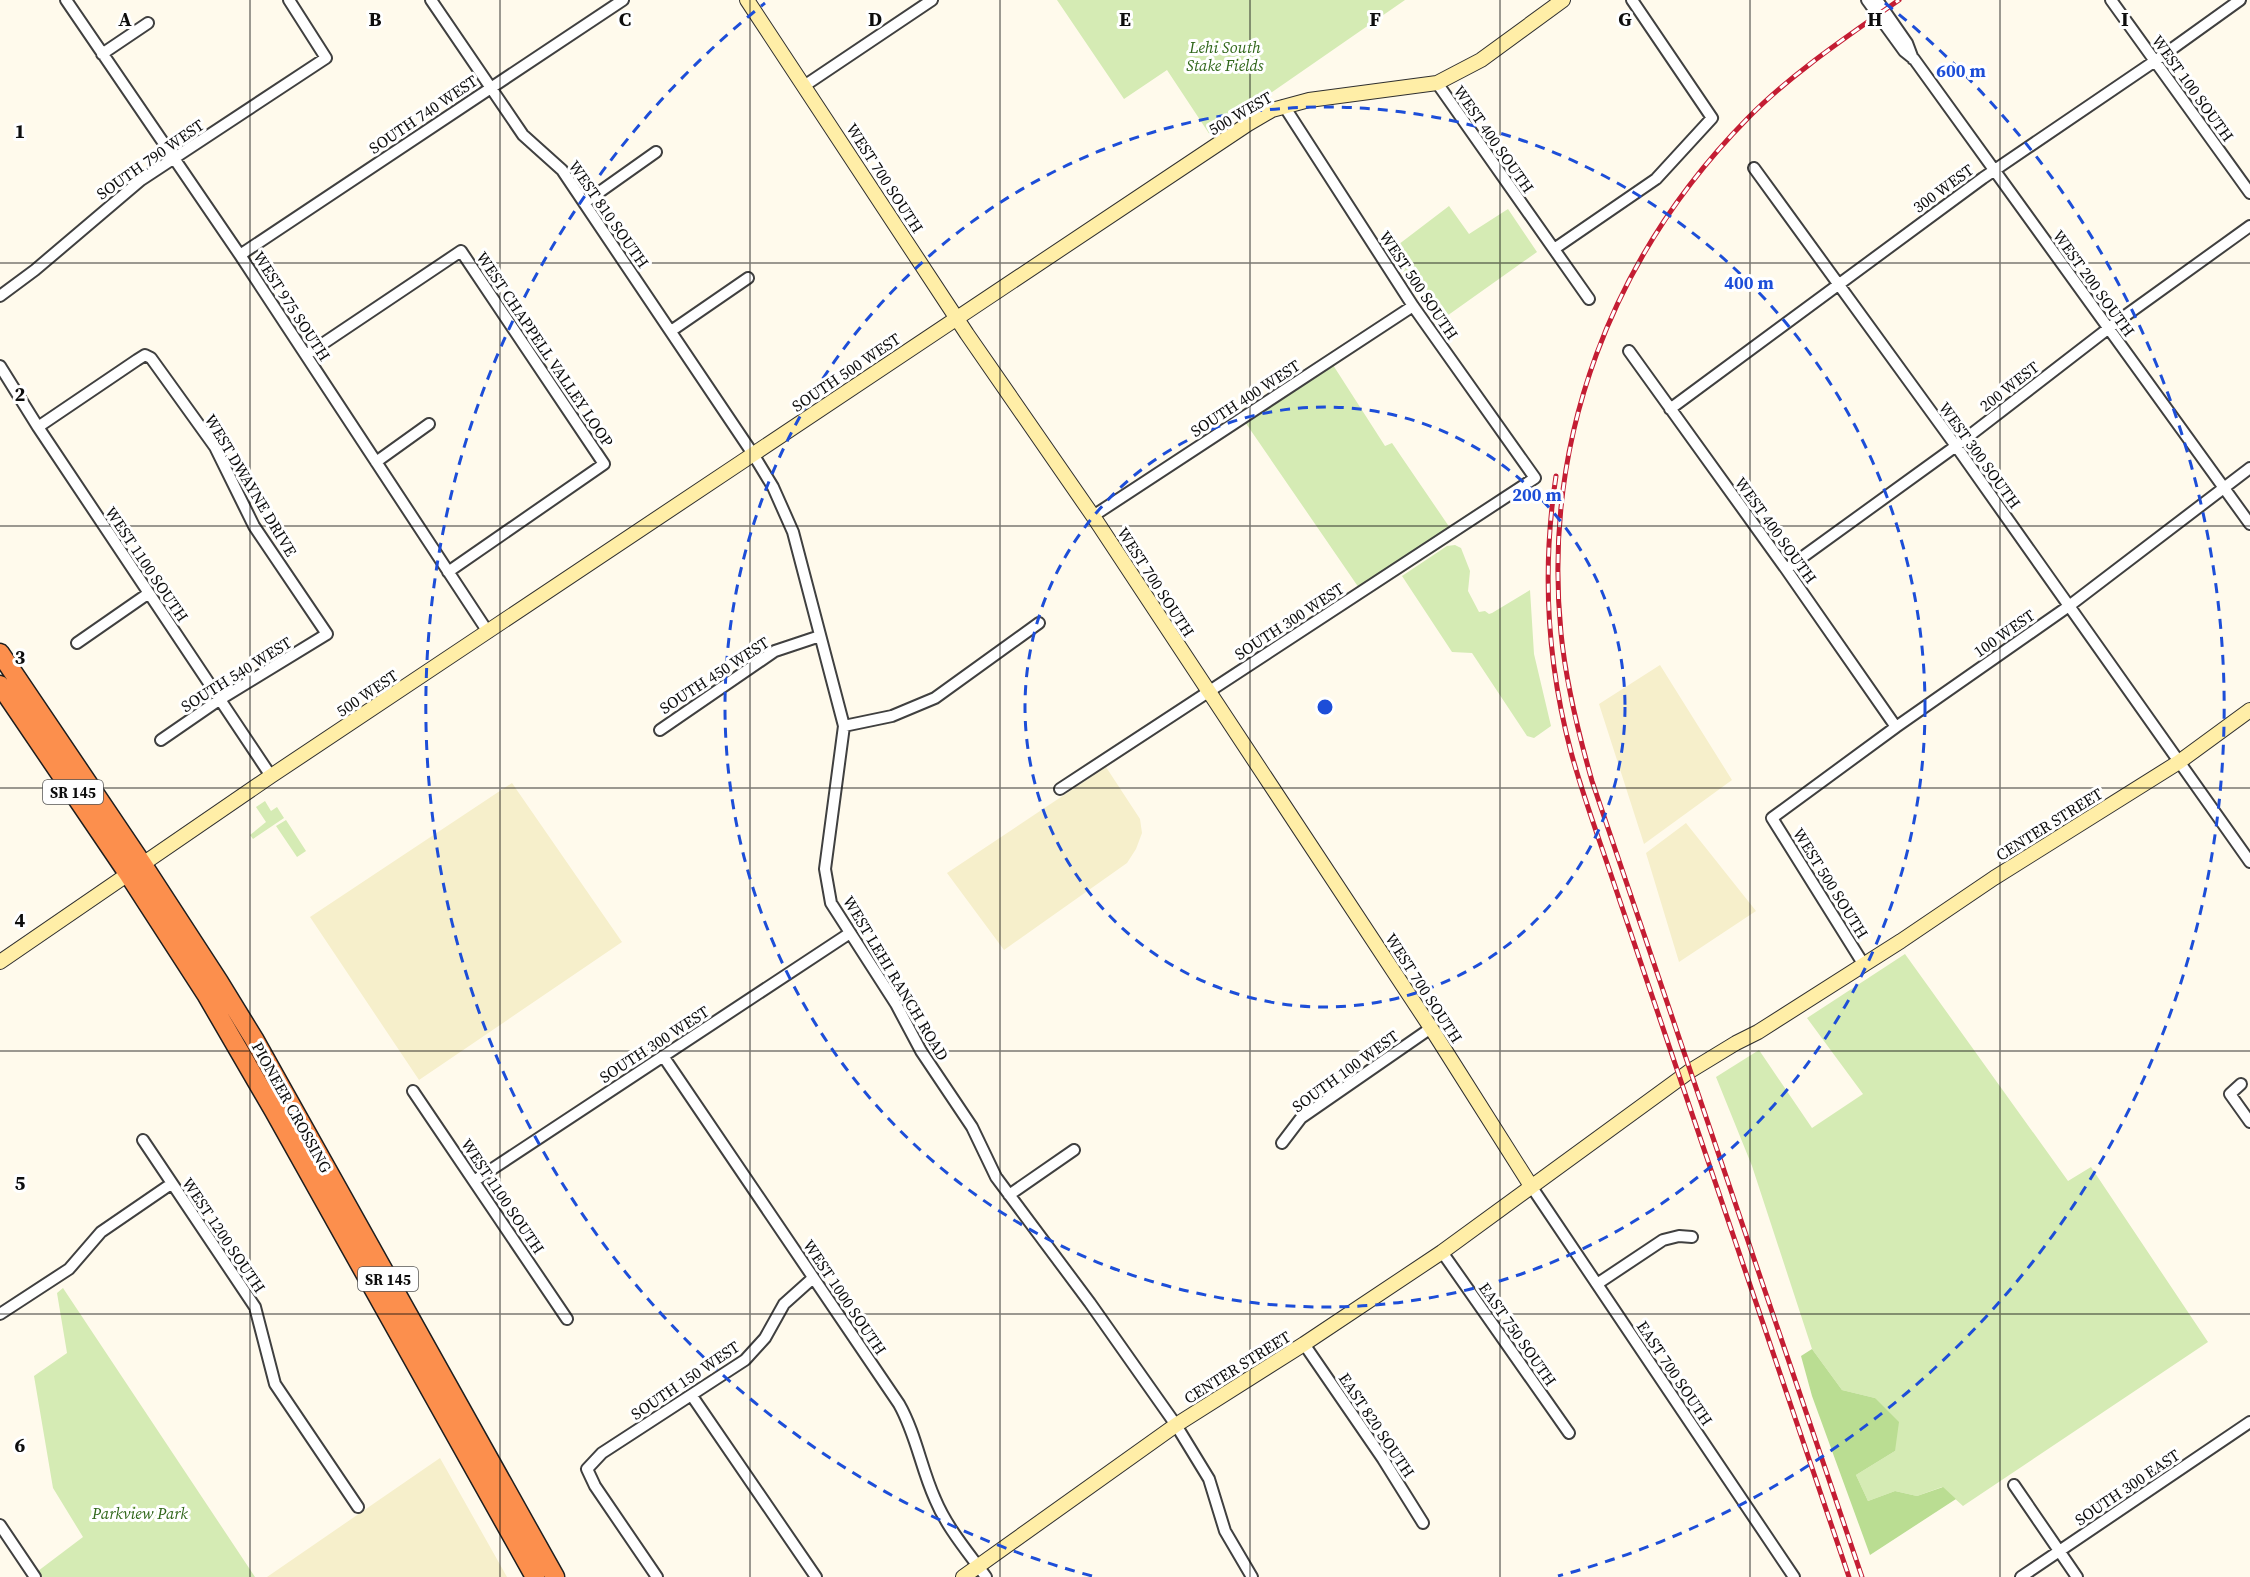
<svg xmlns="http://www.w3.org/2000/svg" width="2250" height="1577" font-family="'Source Serif 4',serif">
<rect width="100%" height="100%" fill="#fffaec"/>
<!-- farmland -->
<path fill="#f6efcb" d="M1660,665L1732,780L1644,844L1599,704Z
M1106,767L1140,819L1142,833L1136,849L1127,863L1004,950L947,873Z
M512,783L622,942L419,1080L310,917Z
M1686,823L1756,911L1679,962L1646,853Z
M440,1458L507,1577H267Z"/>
<!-- green -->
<path fill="#d5ebb4" d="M1057,0H1405L1210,135L1167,70L1124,99Z
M1449,206L1469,234L1508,209L1537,252L1437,323L1390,251Z
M1333,365L1385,446L1392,443L1450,528L1359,588L1245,422Z
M1455,545L1461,548L1470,571L1468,591L1479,612L1485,611L1489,614L1492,613L1530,590L1534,654L1551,726L1534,738L1527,736L1472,653L1452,652L1402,576L1447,546Z
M265,801L271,811L277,807L284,818L253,839L250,835L266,822L256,807Z
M286,820L306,851L297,857L276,826Z
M1905,954L2068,1181L2091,1167L2208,1342L1963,1506L1942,1487L1917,1496L1895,1491L1868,1501L1856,1475L1895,1451L1875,1398L1842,1390L1812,1349L1752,1166L1716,1077L1759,1050L1812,1128L1863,1094L1807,1018Z
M63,1288L255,1577H42L38,1571L83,1537L53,1488L34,1376L67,1353L57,1293Z"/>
<!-- forest -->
<path fill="#badd92" d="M1812,1349L1842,1390L1875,1398L1899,1422L1895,1451L1856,1475L1868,1501L1895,1491L1917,1496L1943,1487L1956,1499L1870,1555L1812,1396L1801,1356Z"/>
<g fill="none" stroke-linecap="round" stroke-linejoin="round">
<!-- street casing -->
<g stroke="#404040" stroke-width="14">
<path id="street" d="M66,0L240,255L488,632
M431,0L523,135L562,170L753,454L773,487L793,532L844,726L825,869L831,903L896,1004L921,1051L972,1127L996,1177L1090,1303L1176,1425L1209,1479L1225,1531L1252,1577
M1867,0L1904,51L1914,59L2250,524
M1877,0L1907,43L1913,59
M2111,0L2250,193
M102,54L148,23
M1437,83L1589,299
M804,86L932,0
M1754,168L1956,446L2250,862
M584,203L656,152
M1554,249L1656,179L1712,118L1632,0
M240,255L623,0
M0,296L35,270L141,180L326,58L289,0
M671,331L748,278
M1629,351L1786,569L1896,727
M306,355L461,251L604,464L448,572
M0,366L38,427L271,776
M1670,409L1983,178L2155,61L2240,0
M38,427L137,360L145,355L151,358L215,447L254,526L327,634L219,700L161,740
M376,462L429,424
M1093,516L1413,306
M1786,569L1956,446L2118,321L2250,226
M77,643L149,593
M844,726L892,716L935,698L1039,623
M660,730L775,651L820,636
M1060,789L1535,478L1413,306L1284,106
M1864,965L1772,818L1896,727L2069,606L2250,468
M663,1056L899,1404C916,1434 921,1468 935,1499C947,1528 968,1552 986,1577
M2241,1084L2230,1094L2250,1122
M413,1091L567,1319
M143,1140L255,1307L275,1384L358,1507
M1282,1143L1301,1118L1431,1028
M474,1181L850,933
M1531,1186L1794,1577
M1009,1195L1074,1150
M1442,1252L1569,1433
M1597,1284L1663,1240L1679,1236L1692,1237
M0,1314L69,1269L101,1232L171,1184
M1304,1344L1383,1459L1423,1523
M692,1396L816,1577
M2014,1485L2077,1577
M0,1525L35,1577
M657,1577L595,1486L587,1469L602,1453L745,1360L765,1338L784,1304L813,1278
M2021,1577L2250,1422"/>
</g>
<!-- secondary casing -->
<g stroke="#2f2f2f" stroke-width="16">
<path id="secondary" d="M747,0L967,334L1093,516L1431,1028L1531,1186
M0,962L271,776L1248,124L1272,110L1309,100L1437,83L1481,60L1563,0
M963,1577L1176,1425L1304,1344L1442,1252L1690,1071L1736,1043L1758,1032L1901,941L1994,878L2179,762L2250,710"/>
</g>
<!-- highway casing -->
<g stroke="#1e1e1e" stroke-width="21">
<path id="highway" d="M0,653L143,865L219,982L254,1039L555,1577
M0,685L129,875L206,994L274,1111L535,1577"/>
</g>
<!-- street -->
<use href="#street" stroke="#fff" stroke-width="10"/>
<!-- secondary -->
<use href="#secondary" stroke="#ffeea7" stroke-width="14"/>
<!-- highway -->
<use href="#highway" stroke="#fc8f4d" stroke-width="18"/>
<!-- rail casing -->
<g stroke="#c41d33" stroke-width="5">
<path id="rail" d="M1556,476C1542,568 1547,662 1571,752C1581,789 1594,825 1606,860L1849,1577
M1862,1577L1592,781C1578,732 1566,684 1561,633C1542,439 1612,256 1748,118C1791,74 1848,36 1899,0"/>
</g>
<!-- rail -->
<use href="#rail" stroke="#fff" stroke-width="3" stroke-dasharray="9" stroke-linecap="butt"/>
</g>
<!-- grid -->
<path fill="none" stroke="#0d0d0d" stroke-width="1.5" stroke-opacity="0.55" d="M250,0V1577M500,0V1577M750,0V1577M1000,0V1577M1250,0V1577M1500,0V1577M1750,0V1577M2000,0V1577M0,263H2250M0,526H2250M0,788H2250M0,1051H2250M0,1314H2250"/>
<!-- distance rings -->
<g fill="none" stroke="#1d4ed8" stroke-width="3" stroke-dasharray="10 8">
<circle cx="1325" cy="707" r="300"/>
<circle cx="1325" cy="707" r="600"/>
<path d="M1092 1576A900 900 0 0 1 765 3M1885 3A900 900 0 0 1 1558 1576"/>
</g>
<g text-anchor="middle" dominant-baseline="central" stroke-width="6" stroke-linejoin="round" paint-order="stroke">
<!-- shield labels -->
<g fill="#fff" stroke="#565656" stroke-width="1.5">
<rect x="43" y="780" width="60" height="24" rx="4.5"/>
<rect x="358" y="1267" width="60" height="24" rx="4.5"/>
</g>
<g font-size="15" font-weight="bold" fill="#0d0d0d">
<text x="73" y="792">SR 145</text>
<text x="388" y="1279">SR 145</text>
</g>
<!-- park labels -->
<g font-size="16" font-style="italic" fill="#30671a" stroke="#fff">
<text x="1225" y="47">Lehi South<tspan x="1225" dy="18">Stake Fields</tspan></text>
<text x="140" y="1513">Parkview Park</text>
</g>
<!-- street labels -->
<g font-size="16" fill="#0d0d0d" stroke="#fff">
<text transform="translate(2193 88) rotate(54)">WEST 100 SOUTH</text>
<text transform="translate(1240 113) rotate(-30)">500 WEST</text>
<text transform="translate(423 114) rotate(-34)">SOUTH 740 WEST</text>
<text transform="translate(1494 139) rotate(55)">WEST 400 SOUTH</text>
<text transform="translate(150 159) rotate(-35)">SOUTH 790 WEST</text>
<text transform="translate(885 178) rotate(57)">WEST 700 SOUTH</text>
<text transform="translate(1943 188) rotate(-36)">300 WEST</text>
<text transform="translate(609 214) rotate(55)">WEST 810 SOUTH</text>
<text transform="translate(2094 283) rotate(54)">WEST 200 SOUTH</text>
<text transform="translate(1419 285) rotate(56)">WEST 500 SOUTH</text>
<text transform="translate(292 306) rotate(57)">WEST 975 SOUTH</text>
<text transform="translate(545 349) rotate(56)">WEST CHAPPELL VALLEY LOOP</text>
<text transform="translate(846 372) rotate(-34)">SOUTH 500 WEST</text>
<text transform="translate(2009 386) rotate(-38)">200 WEST</text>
<text transform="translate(1245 398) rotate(-33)">SOUTH 400 WEST</text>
<text transform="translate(1980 455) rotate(54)">WEST 300 SOUTH</text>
<text transform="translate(251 485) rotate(59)">WEST DWAYNE DRIVE</text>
<text transform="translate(1776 530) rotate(54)">WEST 400 SOUTH</text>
<text transform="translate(147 564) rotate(56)">WEST 1100 SOUTH</text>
<text transform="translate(1156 582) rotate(57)">WEST 700 SOUTH</text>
<text transform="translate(1289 621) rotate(-33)">SOUTH 300 WEST</text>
<text transform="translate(2004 633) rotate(-35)">100 WEST</text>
<text transform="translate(236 674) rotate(-32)">SOUTH 540 WEST</text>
<text transform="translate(714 675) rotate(-33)">SOUTH 450 WEST</text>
<text transform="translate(367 693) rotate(-34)">500 WEST</text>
<text transform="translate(2049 824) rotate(-32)">CENTER STREET</text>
<text transform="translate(1831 883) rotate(58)">WEST 500 SOUTH</text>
<text transform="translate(896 978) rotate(59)">WEST LEHI RANCH ROAD</text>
<text transform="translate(1424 988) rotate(57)">WEST 700 SOUTH</text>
<text transform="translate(654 1044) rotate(-33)">SOUTH 300 WEST</text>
<text transform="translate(1345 1071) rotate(-36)">SOUTH 100 WEST</text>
<text transform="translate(292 1107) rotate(61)">PIONEER CROSSING</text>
<text transform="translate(503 1196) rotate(56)">WEST 1100 SOUTH</text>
<text transform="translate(224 1235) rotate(56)">WEST 1200 SOUTH</text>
<text transform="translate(845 1297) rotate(56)">WEST 1000 SOUTH</text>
<text transform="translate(1518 1334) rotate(55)">EAST 750 SOUTH</text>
<text transform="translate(1237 1367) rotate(-32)">CENTER STREET</text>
<text transform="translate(1675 1373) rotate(56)">EAST 700 SOUTH</text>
<text transform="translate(685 1380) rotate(-34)">SOUTH 150 WEST</text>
<text transform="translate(1377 1425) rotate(56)">EAST 820 SOUTH</text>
<text transform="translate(2127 1487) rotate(-34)">SOUTH 300 EAST</text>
</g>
</g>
<g font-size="20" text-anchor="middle" font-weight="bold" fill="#0d0d0d" stroke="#fff" stroke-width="6" stroke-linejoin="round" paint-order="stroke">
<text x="125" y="26">A</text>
<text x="375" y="26">B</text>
<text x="625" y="26">C</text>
<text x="875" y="26">D</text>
<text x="1125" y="26">E</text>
<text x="1375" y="26">F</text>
<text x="1625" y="26">G</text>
<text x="1875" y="26">H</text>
<text x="2125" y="26">I</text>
<text x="20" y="138">1</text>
<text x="20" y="401">2</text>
<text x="20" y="664">3</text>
<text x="20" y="927">4</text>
<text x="20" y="1190">5</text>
<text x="20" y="1452">6</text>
</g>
<circle cx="1325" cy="707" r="9" fill="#1d4ed8" stroke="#fff" stroke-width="3"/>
<g font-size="18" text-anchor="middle" font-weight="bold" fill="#1d4ed8" stroke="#fff" stroke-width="6" stroke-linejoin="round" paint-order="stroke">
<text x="1961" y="77">600 m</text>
<text x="1749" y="289">400 m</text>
<text x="1537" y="501">200 m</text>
</g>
</svg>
